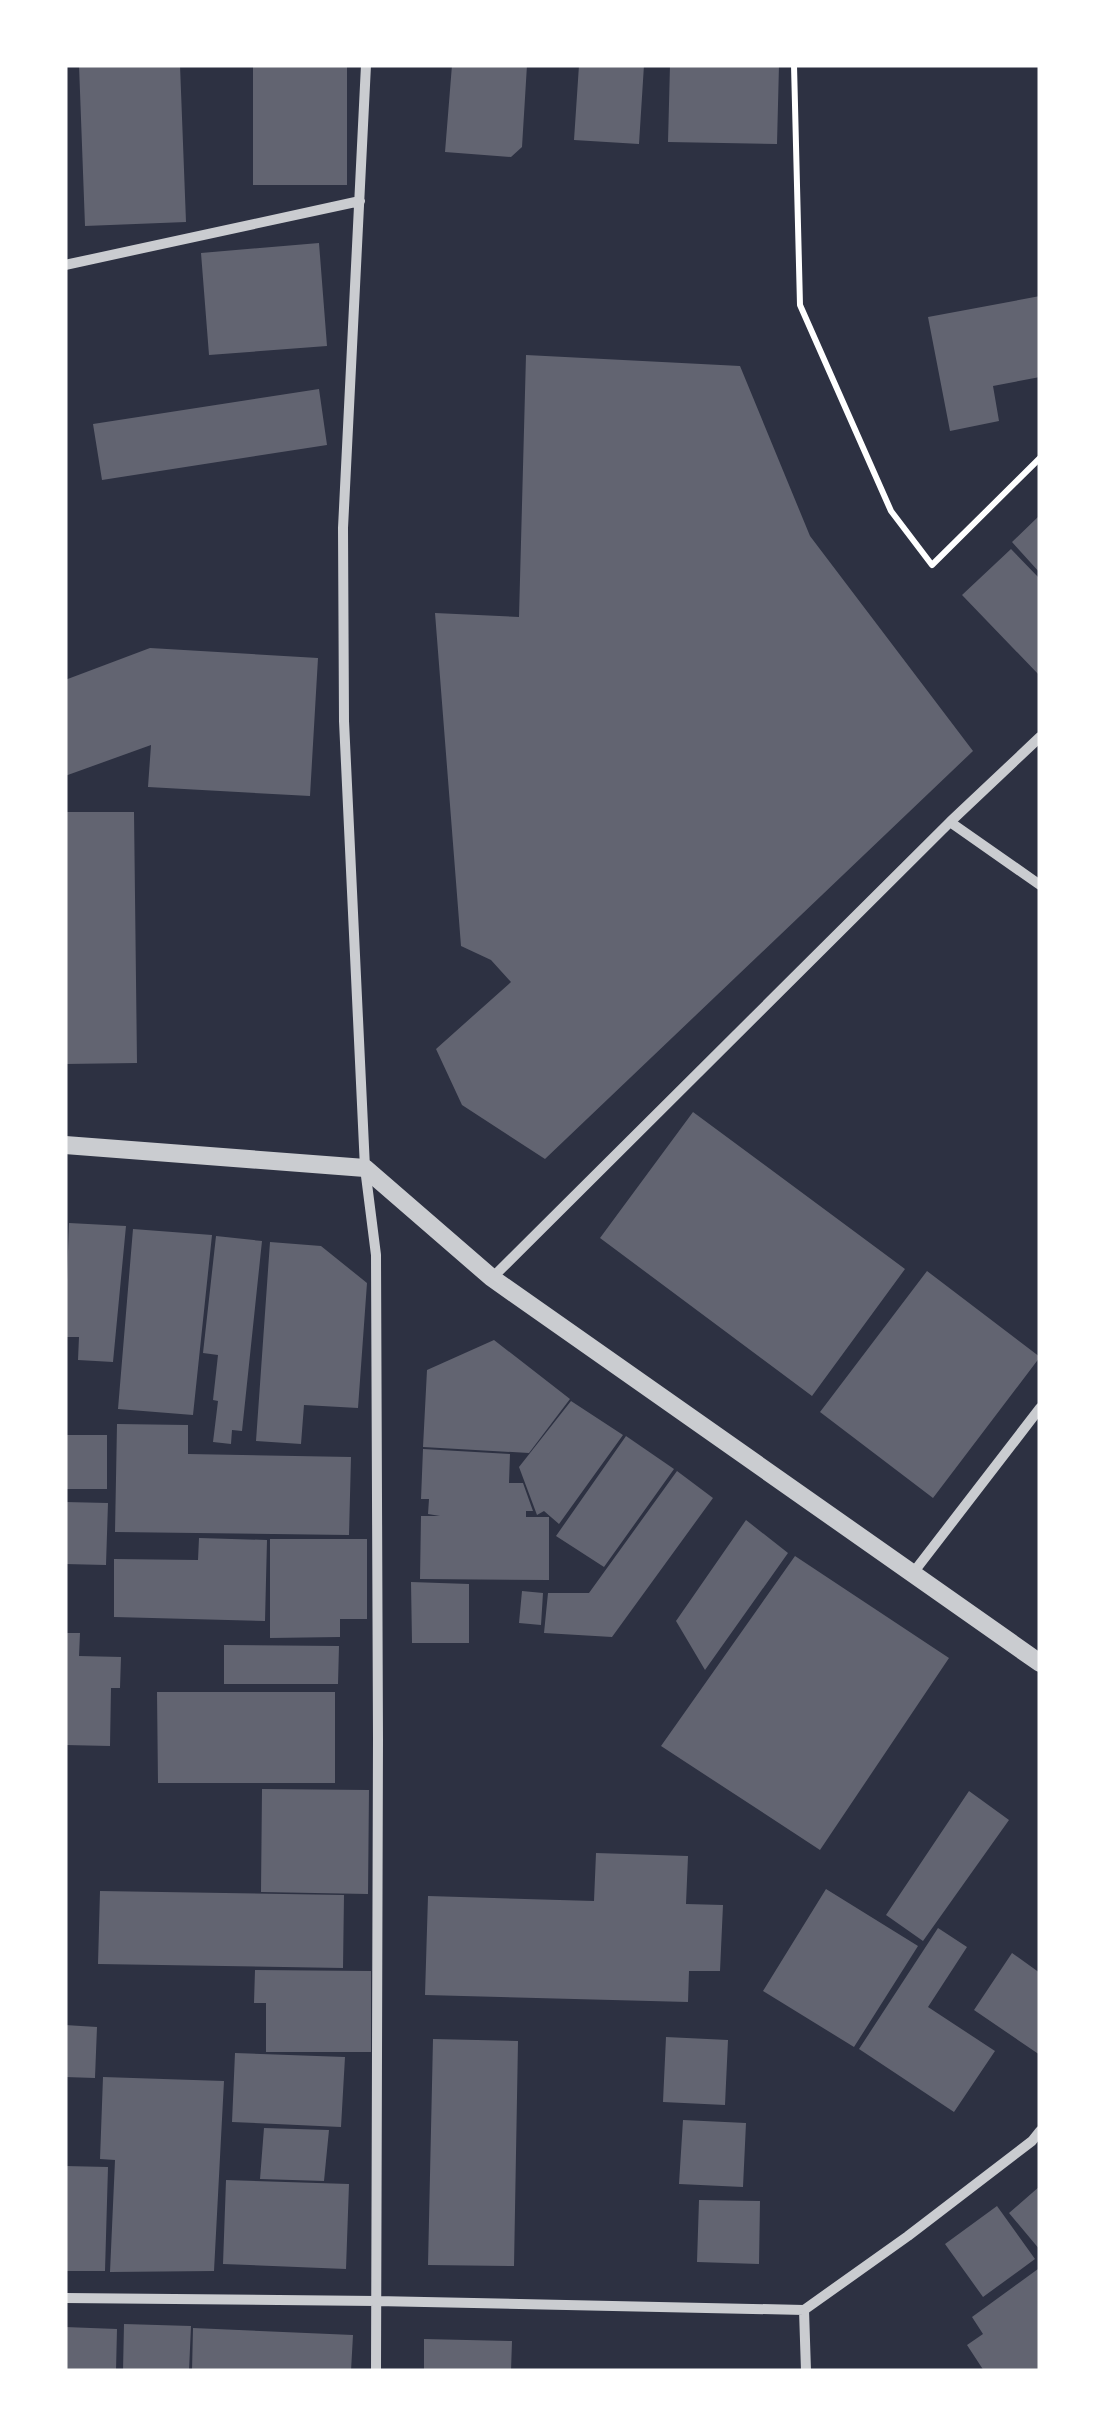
<svg xmlns="http://www.w3.org/2000/svg" width="1105" height="2436" font-family="'Roboto Condensed',sans-serif">
<rect width="100%" height="100%" fill="#2d3142"/>
<!-- building -->
<path fill="#626471" d="M79,65H180L186,222L85,226Z
M253,65H347V185H253Z
M452,65H527L522,147L511,157L445,152Z
M579,65H644L639,144L574,140Z
M670,65H779L777,144L668,142Z
M319,243L327,346L209,355L201,253Z
M1040,296V377L993,386L999,421L950,431L928,317Z
M526,355L740,366L810,536L973,751L545,1159L462,1105L436,1049L511,982L491,960L461,946L435,613L519,617Z
M319,389L327,445L102,480L93,424Z
M1040,515V573L1012,542Z
M1011,549L1040,579V676L962,595Z
M150,648L318,658L310,796L148,787L151,745L65,776V680Z
M65,812H134L137,1063L65,1064Z
M693,1112L905,1269L812,1396L600,1238Z
M69,1223L126,1226L113,1362L78,1360L79,1337H65Z
M133,1229L212,1235L193,1415L118,1409Z
M216,1236L262,1241L242,1431L232,1430L231,1444L213,1442L218,1401L213,1400L218,1355L203,1353Z
M270,1242L321,1246L367,1283L358,1408L304,1405L301,1444L256,1441Z
M927,1271L1040,1357L933,1498L820,1412Z
M494,1340L570,1399L529,1453L423,1447L427,1370Z
M571,1401L623,1435L559,1524L544,1511L537,1515L519,1467Z
M117,1424L188,1425V1454L351,1457L349,1535L115,1532Z
M65,1435H107V1489H65Z
M626,1436L674,1469L604,1567L556,1536Z
M423,1449L510,1454L509,1483H523L533,1511H526V1517H549V1580L420,1579L421,1516H440L428,1514L429,1499H421Z
M677,1471L713,1498L612,1637L544,1633L548,1593H589Z
M65,1502L108,1503L106,1565L65,1564Z
M746,1520L788,1553L705,1670L676,1621Z
M199,1538L267,1540L265,1621L114,1617V1559L198,1560Z
M270,1539H367V1619H340V1637L270,1638Z
M795,1556L949,1658L820,1850L661,1746Z
M411,1582L469,1584V1643H412Z
M522,1591L543,1593L541,1625L519,1623Z
M65,1633H80L79,1656L121,1657L120,1688H111L110,1746L65,1745Z
M224,1645L339,1646L338,1684H224Z
M157,1692H335V1783H158Z
M262,1789L369,1790L368,1894L261,1892Z
M969,1791L1009,1820L923,1941L886,1915Z
M596,1853L688,1856L686,1904L723,1905L720,1971H689L688,2002L425,1995L428,1896L594,1901Z
M826,1889L918,1946L854,2047L763,1991Z
M100,1891L344,1895L343,1968L98,1964Z
M938,1928L967,1947L928,2007L995,2051L954,2112L859,2049Z
M1012,1953L1040,1973V2055L974,2010Z
M255,1970L371,1971V2052H266V2003H254Z
M65,2025L97,2027L95,2078L65,2077Z
M666,2037L728,2040L725,2105L663,2102Z
M433,2039L518,2041L514,2266L428,2265Z
M235,2053L345,2057L341,2127L232,2122Z
M103,2077L224,2081L214,2271L110,2272L115,2160L100,2159Z
M683,2120L746,2123L743,2187L679,2184Z
M264,2128L329,2130L324,2181L260,2179Z
M65,2166L108,2167L105,2271H65Z
M226,2180L349,2184L346,2269L223,2264Z
M1040,2186V2250L1009,2213Z
M699,2200L760,2201L759,2264L697,2262Z
M997,2206L1035,2259L983,2297L945,2244Z
M1038,2269L1040,2271V2371H984L967,2345L983,2334L972,2317Z
M124,2324L191,2326L189,2371H123Z
M65,2327L117,2329L116,2371H65Z
M193,2328L353,2335L351,2371H192Z
M424,2339L512,2341L511,2371H424Z"/>
<g fill="none" stroke-linecap="round" stroke-linejoin="round">
<!-- path -->
<path stroke="#fff" stroke-width="6" d="M794,65L800,305L891,511L932,565L1040,458"/>
<!-- minor -->
<path stroke="#caccd0" stroke-width="10" d="M366,65L343,528L344,721L365,1168L376,1255L378,1739L376,2371
M65,265L360,201
M950,822L1040,885
M492,1278L950,822L1040,737
M913,1573L1040,1408
M65,2298L376,2301L804,2310L908,2236L1032,2141L1040,2131
M804,2310L806,2371"/>
<!-- tertiary -->
<path stroke="#caccd0" stroke-width="18" d="M65,1145L365,1168L492,1278L1040,1663"/>
</g>
<!-- border -->
<rect width="1105" height="2436" fill="none" stroke="#ffffff" stroke-width="135"/>
</svg>
